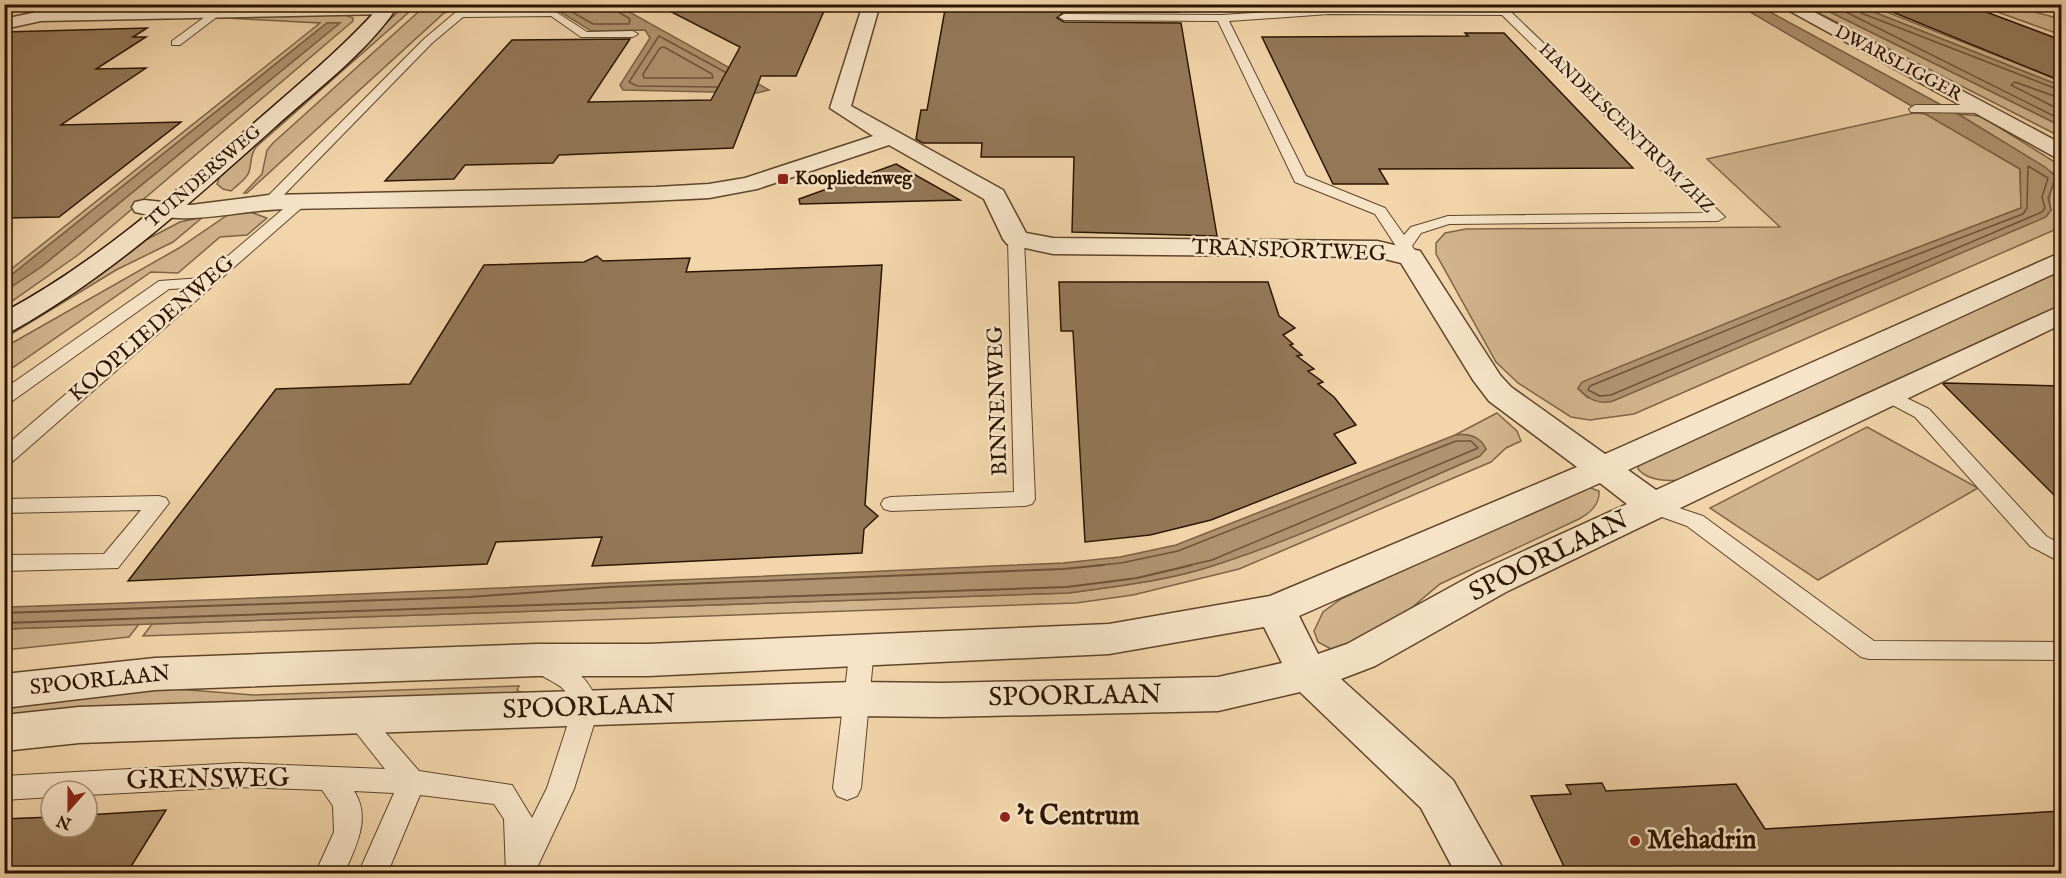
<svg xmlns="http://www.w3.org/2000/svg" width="2066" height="878" font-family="'IM FELL English',serif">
<rect width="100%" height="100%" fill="#f2d5aa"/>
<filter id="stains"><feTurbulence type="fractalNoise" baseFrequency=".00333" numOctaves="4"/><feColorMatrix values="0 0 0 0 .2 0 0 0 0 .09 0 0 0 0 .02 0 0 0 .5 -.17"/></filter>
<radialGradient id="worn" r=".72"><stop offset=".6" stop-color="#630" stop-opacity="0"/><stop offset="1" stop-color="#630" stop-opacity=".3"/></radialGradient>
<!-- green -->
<path fill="#d0b48d" stroke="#7e6446" stroke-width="1.5" d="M406,5H417L256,147C250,155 252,162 249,172C246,180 237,185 231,191L223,189L217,184L223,167Z
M426,5H489L486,7L507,12H485L471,6L444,13L247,193H244L262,174L267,150L273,143Z
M1803,5H1816L2061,126V137Z
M1856,5H1869L2061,81V86Z
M1978,5H2009L2061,19V31L2053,32Z
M263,13L306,16L342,14L353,18V21L78,255L5,306V291L41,267L339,23H327L5,280V274L320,23L225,18L232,14Z
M1914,113L1928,114L2020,169L2021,208L1838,278L1583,382L1578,389L1588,398L2051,210C2046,191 2056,187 2054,174L1958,114L1981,116L2061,166V227L1634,414L1590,420L1571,417L1518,383L1496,362L1436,254V243L1445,233L1466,229L1780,227L1707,159Z
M250,212L267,218L247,235L220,237L178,273L151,272L5,373V347L179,248L229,214Z
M203,217L173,242L116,270L5,338V332L138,244L180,222Z
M2061,270V305L1712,473C1692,480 1653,487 1638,469L1639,463Z
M1497,413L1517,431L1521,441L1506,448L1491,462L1239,569L1133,595L1076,603L143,636L152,624L1068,593C1117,586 1168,581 1215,565C1306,536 1393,493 1480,456L1486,449C1477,437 1470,433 1455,435Z
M1867,427L1978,488L1818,580L1710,508Z
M1585,486L1599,491C1600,505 1590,513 1579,519L1440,584L1383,632L1342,652L1331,649L1318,642L1314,631L1323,612L1341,599Z
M139,624L129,637L5,650L4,629Z
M124,685L253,695L519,686L517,691L527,693L5,724L4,698Z"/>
<!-- water -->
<path fill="#af9370" stroke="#7b6043" stroke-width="1.5" d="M489,4L617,5L769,90L757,93L623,90L620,85L650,38L645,30L591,31L559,11L507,12L485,8Z
M1738,5H1757L1958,114L2045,167L2056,177L2048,198L2051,210L2046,217L1613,401C1598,405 1588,399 1578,388L1582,382L1838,278L2021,208L2020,169Z
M1816,5H1856L2061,86V126Z
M327,23H340L41,267L5,291V280Z
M1455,435C1469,433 1480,436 1486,449L1480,456C1393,493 1306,536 1215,565C1168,581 1117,586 1068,593L5,629V607C357,596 710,578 1063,563L1120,557L1176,545Z"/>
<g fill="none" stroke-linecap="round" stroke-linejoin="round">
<!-- shore-far1 -->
<path stroke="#6e5338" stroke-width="1.5" d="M500,4L560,5L593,24H629L630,19L617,11L615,4
M1830,4L2062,120
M1857,4L1861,13L2062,91
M664,47L712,74L713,78H644L643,74L660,48Z
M717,87L637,86L629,82L659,36L725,72
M2062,99L2015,82L2011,85L2062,111
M2028,166L2048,178L2042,197L2045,208L2042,212L1611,395L1600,396L1588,390L1590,386L1840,284L2023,214L2027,208Z
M1090,566L1121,563L1178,551L1456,441H1471L1478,448L1212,560L1186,566"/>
<!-- shore -->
<path stroke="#6e5338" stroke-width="2" d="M4,613L469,597L609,587L1063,569L1104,565
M4,623L1067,587L1137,578L1192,565"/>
</g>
<!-- building -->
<path fill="#937858" stroke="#2c1300" stroke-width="1.5" d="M656,4H827L796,76H761L733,148L559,155L553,163L465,165L454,179L385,181L512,40L630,39L588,102L711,100L740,47Z
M946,4H1178L1179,12H1064L1057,18L1064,22L1181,23L1217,236L1072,232L1074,157H981L982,143H923L916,139L921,110H927Z
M1873,4H1965L2061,40V81Z
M147,28L133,37H146L96,69L146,68L61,125L181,122L59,217L4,218V32Z
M1465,33H1504L1633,168L1379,169L1388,184H1333L1262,37L1468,36Z
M896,164L960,200L800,204L799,199Z
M597,256L603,261L690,258L686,272L882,265L865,505L878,516L864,529L862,553L592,566L602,537L496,542L487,564L128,581L276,389L410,384L484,265L584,262Z
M1059,282H1268L1279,316L1295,328L1283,335L1293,344L1290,345L1302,355L1297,356L1314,369L1308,371L1323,382L1318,384L1334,397L1356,425L1334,434L1356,463L1211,520L1150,535L1085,542L1073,331H1061Z
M1945,383L2061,386V502L1943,384Z
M1602,783L1606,791L1736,784L1765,829L2061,811V873H1567L1531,796L1571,794L1566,785Z
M166,810L127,873H4V819L51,817V827H87V815Z"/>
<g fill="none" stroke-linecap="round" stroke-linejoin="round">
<!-- lane casing -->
<g stroke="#5e442a" stroke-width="2">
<path id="lane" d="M217,8L226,10L180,45H172V41Z
M1329,8L1509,10L1725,217L1718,221L1449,224L1421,233L1412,246L1419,257L1411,262L1405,260L1375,214L1295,182L1218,21L1064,20L1059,17L1064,14L1222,15ZM1329,14L1502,15L1705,213L1448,216L1411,227L1404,235L1385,208L1306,176L1229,21Z
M553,10L587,32L633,31L638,34L633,37H581L551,16L463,17L432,43L274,205L269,206L262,202L424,39L456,12Z
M1915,105H1983L1989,109L1983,113L1911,112L1909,109Z
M301,197L306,198L308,201L306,204L11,463L4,464V447L190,288L169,289L11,402L4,403V389L159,281L202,278L296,198Z
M1016,234L1024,239L1035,499L1032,504L1025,506L891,511L884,509L881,504L884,499L891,497L1014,492L1008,239Z
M1890,390L1929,409L2046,536L2062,545V563L2030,546L1915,417L1883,400L1881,396Z
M159,496L166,498L169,503L118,568L4,571V555L104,554L141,510L4,513V499Z
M1655,500L1703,516L1874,641L2062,642V660L1869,659L1861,657L1687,526L1648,512L1645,507L1648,502Z
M862,639L870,641L874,648L861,788L857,796L847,800L837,796L833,788L850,648L854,641Z
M543,654C571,663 592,679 599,708L574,789L534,874H506L504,819L494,804L420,795L387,874H358L394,793L354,791C372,818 355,848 344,874H315L334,832L333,806L322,790L238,787L87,795V791H51V797L4,800V776L238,763L385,769L343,716L347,709L356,706L365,709L419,771L512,785L532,818L547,788L573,708C568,679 542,684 531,664L534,657Z"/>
</g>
<!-- street casing -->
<g stroke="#5e442a" stroke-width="3">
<path id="street" d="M352,4H390L396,9L387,14L41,21L4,29V19L41,11Z
M863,4H880L851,106L1003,190L1026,233L1053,238L1377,241L1420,251L1500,375L1511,387L1605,454L2062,252V270L1628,470L1656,490L2062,305V324L1506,592L1375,666L1341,679L1453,780L1506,874H1456L1421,808L1300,692L1218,711L942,717L855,716L79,743L4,751V715L79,707L855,682L942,683L1218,677L1282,663L1264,627L1109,654L648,676H537L155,690L4,708V674L155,658L537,644H648L1109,624L1270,596L1577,467L1489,401L1473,380L1401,263L1377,257L1053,254L1007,244L1003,239L984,199L889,145L757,189L709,198C569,206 429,206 289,209C232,210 194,227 135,212L132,207L135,202L144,200L191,205L269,195L656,187L709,184L745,178L873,136L830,108ZM1600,483L1627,504L1478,572L1347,644L1318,654L1299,616Z
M1777,4H1799L2062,144V161Z"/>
</g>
<!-- secondary casing -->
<g stroke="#2c1300" stroke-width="3">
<path id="secondary" d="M381,5H393L396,9C364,55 316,90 275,127C192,201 112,275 14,330L4,333V312C96,263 173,194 251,126C295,87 341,50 381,5Z"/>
</g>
<!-- lane -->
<use href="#lane" fill="#f7e4c8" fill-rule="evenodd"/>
<!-- street -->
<use href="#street" fill="#f7e4c8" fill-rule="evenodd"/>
<!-- secondary -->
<use href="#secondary" fill="#f7e4c8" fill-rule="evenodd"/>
</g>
<!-- markers -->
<g fill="#8f2418" stroke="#f7e4c8" stroke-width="2">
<rect x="777" y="173" width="12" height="12" rx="3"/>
<circle cx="1005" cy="817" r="6"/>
<circle cx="1635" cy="841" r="6"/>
</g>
<g text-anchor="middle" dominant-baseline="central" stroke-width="5" stroke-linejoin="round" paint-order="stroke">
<!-- far-street labels -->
<g font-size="18" fill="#2c1300" stroke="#f7e4c8">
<text transform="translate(1898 64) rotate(28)">DWARSLIGGER</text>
<text transform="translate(1626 129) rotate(44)">HANDELSCENTRUM ZHZ</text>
<text transform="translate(204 177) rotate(-41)">TUINDERSWEG</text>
</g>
<!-- far-poi labels -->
<g font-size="18" font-weight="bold" fill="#2c1300" stroke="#f7e4c8" text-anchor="start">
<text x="795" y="179">Koopliedenweg</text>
</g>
<!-- street labels -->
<g font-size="22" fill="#2c1300" stroke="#f7e4c8">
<text transform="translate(1289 251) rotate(2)">TRANSPORTWEG</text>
<text transform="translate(152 329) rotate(-41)">KOOPLIEDENWEG</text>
<text transform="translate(998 401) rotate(-92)">BINNENWEG</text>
<text transform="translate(100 681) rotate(-6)">SPOORLAAN</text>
</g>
<!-- near-street labels -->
<g font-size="27" fill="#2c1300" stroke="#f7e4c8">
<text transform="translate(1549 557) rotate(-26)">SPOORLAAN</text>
<text transform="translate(1075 697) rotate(-1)">SPOORLAAN</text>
<text transform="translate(589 708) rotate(-2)">SPOORLAAN</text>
<text transform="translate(208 780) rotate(-1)">GRENSWEG</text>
</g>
<!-- near-poi labels -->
<g font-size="27" font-weight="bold" fill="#2c1300" stroke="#f7e4c8" text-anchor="start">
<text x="1017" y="817">'t Centrum</text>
<text x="1647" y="841">Mehadrin</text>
</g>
</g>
<!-- margin -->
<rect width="2066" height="878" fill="none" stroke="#f2d5aa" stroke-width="24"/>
<rect x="6" y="6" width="2054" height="866" fill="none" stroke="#2c1300" stroke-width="3"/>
<rect x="12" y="12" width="2042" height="854" fill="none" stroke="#2c1300" stroke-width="1.5"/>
<!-- north arrow -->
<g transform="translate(69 809) rotate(201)"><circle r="28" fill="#f7e4c8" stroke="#a69078" stroke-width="1.5"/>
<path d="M0-4.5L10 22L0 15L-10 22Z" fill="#8f2418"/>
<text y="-9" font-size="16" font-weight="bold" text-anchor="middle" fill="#2c1300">N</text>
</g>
<rect width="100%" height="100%" filter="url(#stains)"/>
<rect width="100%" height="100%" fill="url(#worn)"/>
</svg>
